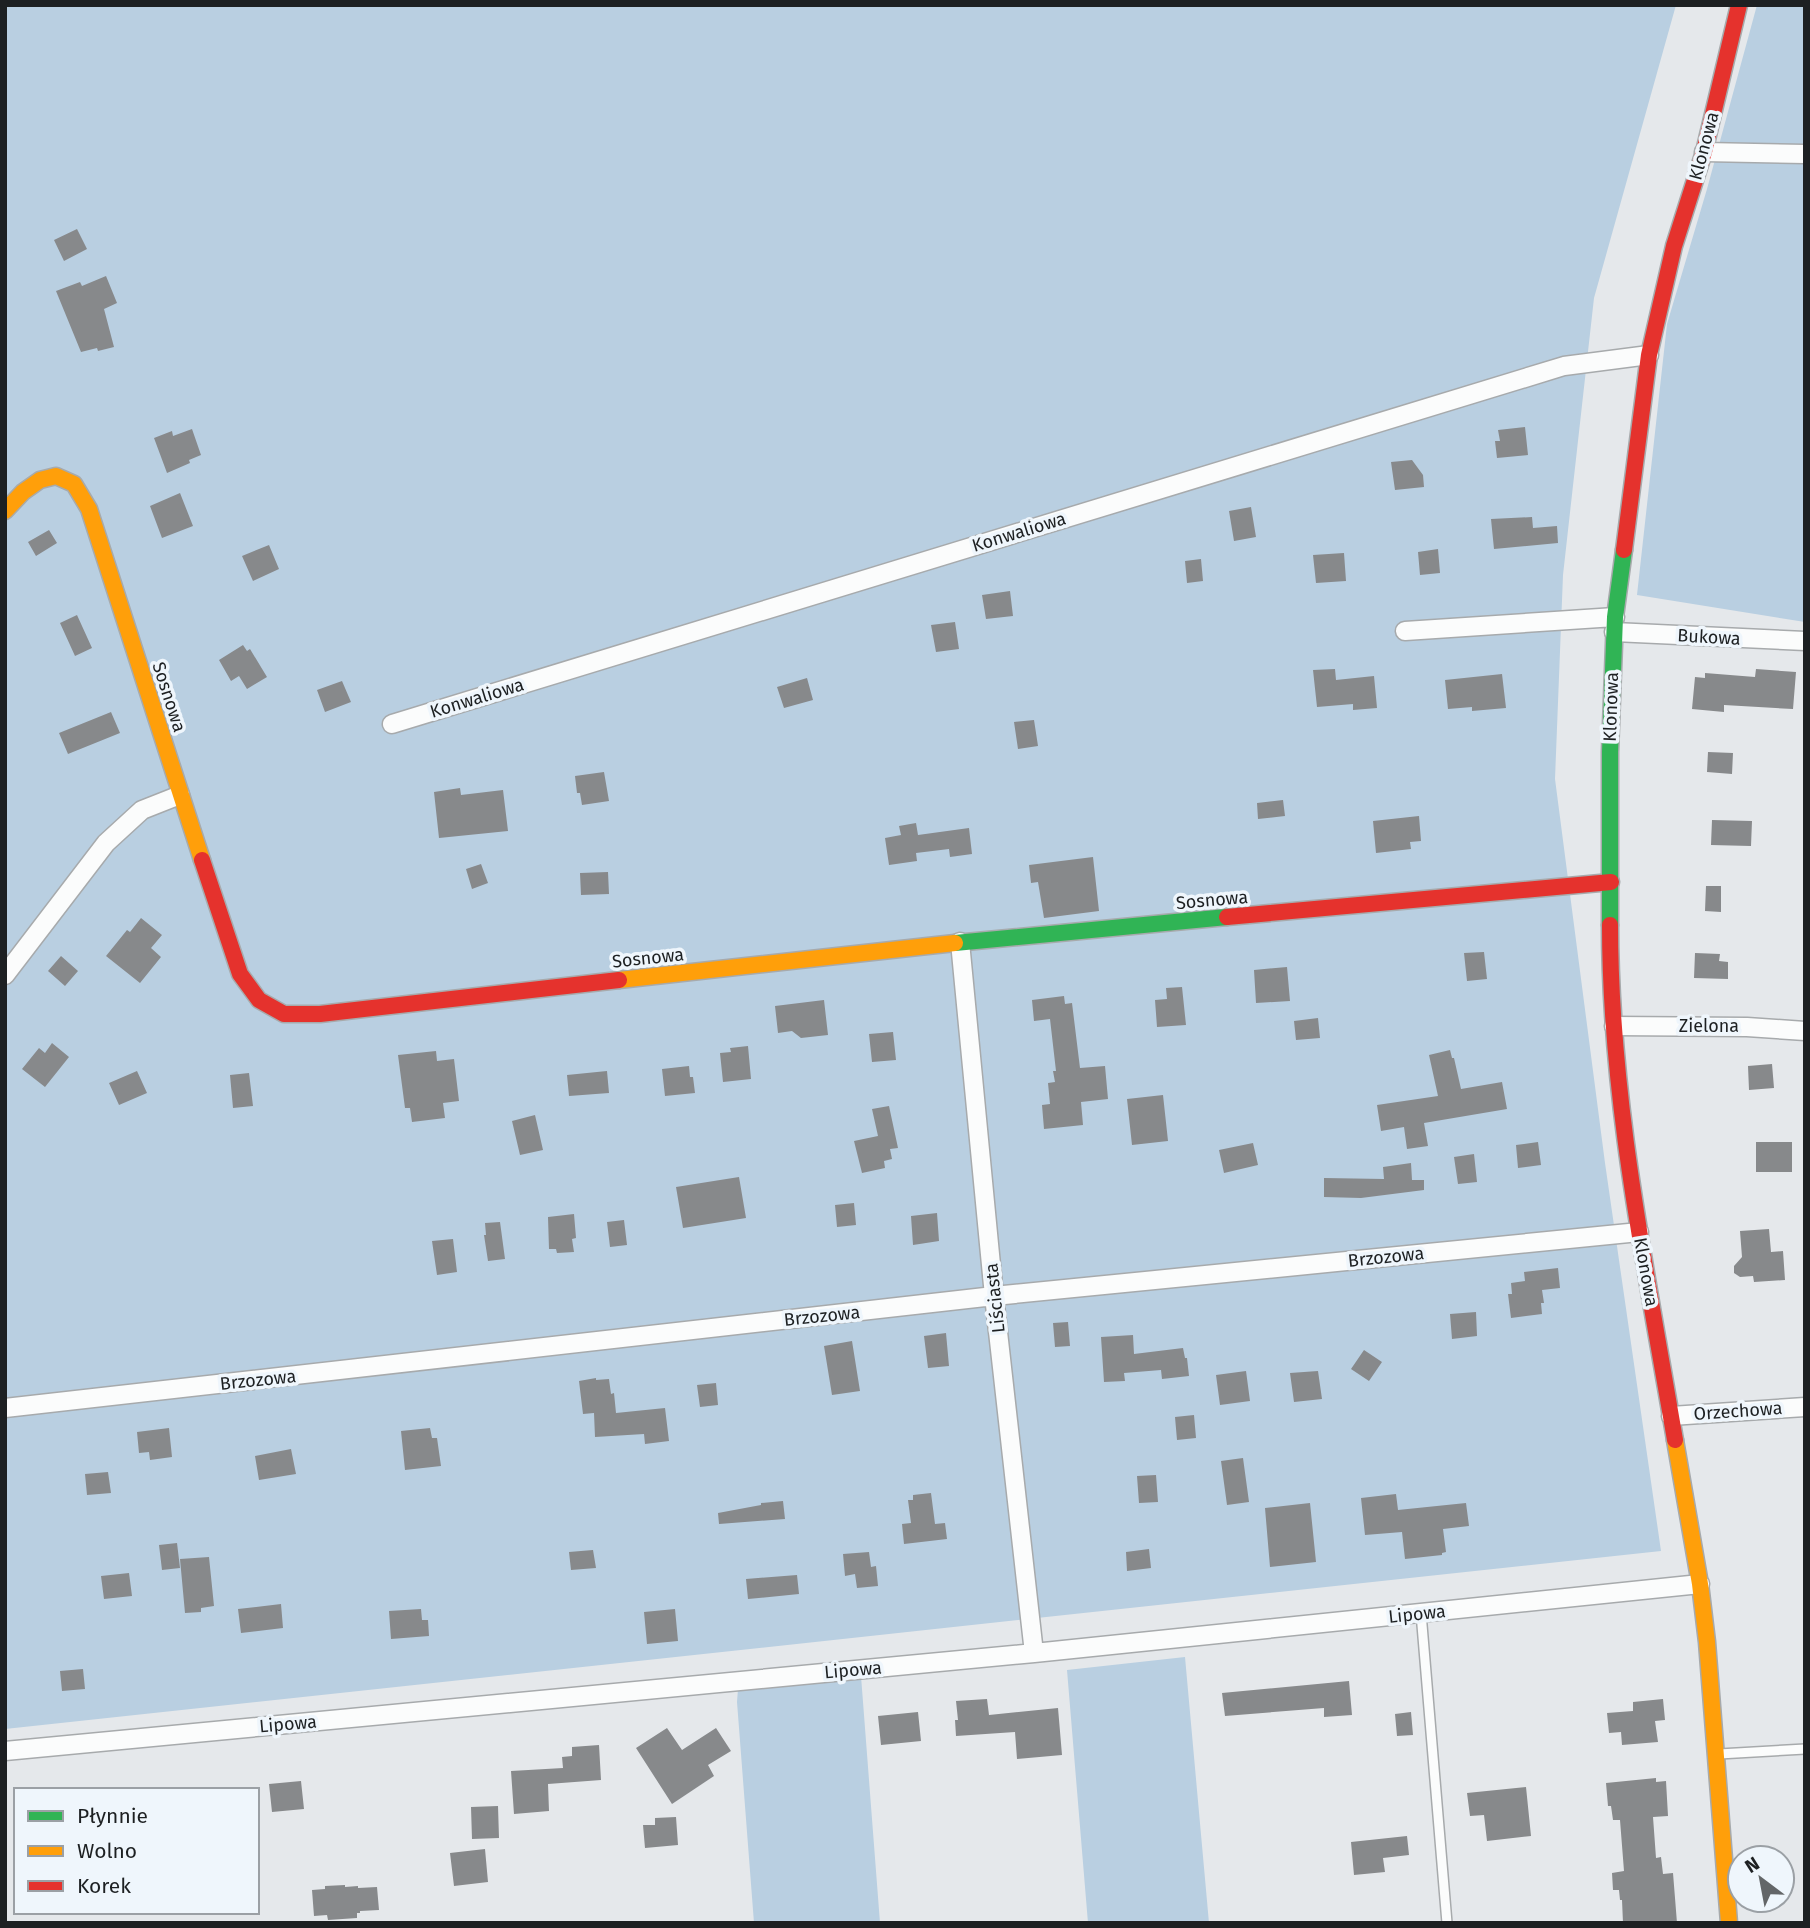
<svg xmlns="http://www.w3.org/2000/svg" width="1810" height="1928" font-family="'Fira Sans',sans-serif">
<rect width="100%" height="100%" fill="#e5e8eb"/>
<!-- green -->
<path fill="#b9cfe1" d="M5,5H1676L1594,298L1563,575L1555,779L1605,1163L1661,1551L5,1729Z
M1757,5H1805V622L1637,595L1667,324L1707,189Z
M1185,1657L1209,1923H1088L1067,1670Z
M861,1676L880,1923H754L737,1702L738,1689Z"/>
<!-- building -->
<path fill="#87898b" d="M77,229L87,249L64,261L54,240Z
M106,276L117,303L104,309L114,347L98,351L97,348L81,352L56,291L80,282L82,286Z
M1525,427L1528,455L1497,458L1495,441H1500L1498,430Z
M192,429L201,455L189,460L190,463L167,473L154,438L172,431L173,436Z
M1412,460L1423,475L1424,487L1395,490L1391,462Z
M180,493L193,526L162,538L150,506Z
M1251,507L1256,537L1234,541L1229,511Z
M1532,517L1533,528L1557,526L1558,543L1494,549L1491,519Z
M49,530L57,543L36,556L28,542Z
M269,545L279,569L253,581L242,556Z
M1438,549L1440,573L1420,575L1418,552Z
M1344,553L1346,581L1316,583L1313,555Z
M1201,559L1203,581L1187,583L1185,561Z
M1010,591L1013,616L986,619L982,595Z
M77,615L92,648L75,656L60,623Z
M955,622L959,649L936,652L931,625Z
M243,645L247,651L250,649L267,677L247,689L239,676L231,681L219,660Z
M1335,669L1336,680L1374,676L1377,708L1353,710V704L1317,707L1313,670Z
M1756,669L1796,672L1793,709L1724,705V712L1692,709L1695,677L1705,678V673L1755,677Z
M1502,674L1506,708L1472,711V707L1448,709L1445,680Z
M807,678L813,700L784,708L777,687Z
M342,681L351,702L325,712L317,690Z
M111,712L120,733L68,754L59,733Z
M1034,720L1038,746L1018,749L1014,722Z
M1708,752L1733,753L1732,774L1707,772Z
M604,772L609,801L582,805L580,793H577L575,776Z
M460,788L461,795L503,790L508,831L439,838L434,792Z
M1283,800L1285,816L1258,819L1257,803Z
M1419,816L1421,841L1410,842L1411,849L1376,853L1373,821Z
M1712,820L1752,821L1751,846L1711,845Z
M916,823L918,835L969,828L972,854L950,857L949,849L916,853L917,861L889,865L885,838L901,835L899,826Z
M1093,857L1099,911L1044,918L1038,882L1031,883L1029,865Z
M481,864L488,883L472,889L466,869Z
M608,872L609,894L581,895L580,873Z
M1706,886H1721V912L1705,911Z
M141,918L162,935L151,948L161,957L140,983L106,956L127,930L130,932Z
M1484,952L1487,979L1467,981L1464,953Z
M1695,953L1720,954L1719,961L1728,962V979L1694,978Z
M61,956L78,971L65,986L48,971Z
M1287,967L1290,1001L1256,1003L1254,970Z
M1182,987L1186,1025L1157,1027L1155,1000L1167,999L1166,988Z
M1064,996L1065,1004L1072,1003L1080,1068L1105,1066L1108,1099L1081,1102L1083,1125L1044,1129L1042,1105L1050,1104L1048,1083L1055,1082L1053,1071H1056L1050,1019L1034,1021L1032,1000Z
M824,1000L828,1035L801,1038L792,1031L778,1033L775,1006Z
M1318,1018L1320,1038L1296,1040L1294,1021Z
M893,1032L896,1060L872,1062L869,1034Z
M52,1043L69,1057L45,1087L22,1069L39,1048L45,1053Z
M748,1046L751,1079L723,1082L720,1053L731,1052L730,1048Z
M1450,1050L1452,1058H1454L1461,1089L1502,1082L1507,1109L1424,1123L1428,1146L1407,1149L1404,1127L1381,1131L1377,1105L1438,1096L1429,1055Z
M436,1051L437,1061L454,1059L459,1101L443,1103L445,1118L412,1122L410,1108H405L398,1055Z
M1772,1064L1774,1088L1749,1090L1748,1066Z
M689,1066L690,1077H693L695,1093L665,1096L662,1069Z
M137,1071L147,1093L119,1105L109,1083Z
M607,1071L609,1093L569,1096L567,1075Z
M249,1073L253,1106L233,1108L230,1075Z
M1163,1095L1168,1141L1132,1145L1127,1099Z
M889,1106L898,1148L890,1149L892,1159L884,1161L885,1168L862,1173L854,1141L878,1136L872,1109Z
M535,1115L543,1150L520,1155L512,1121Z
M1538,1142L1541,1165L1518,1168L1516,1145Z
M1756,1142H1792V1172H1756Z
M1253,1143L1258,1165L1224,1173L1219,1150Z
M1474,1154L1477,1182L1458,1184L1454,1157Z
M1411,1163L1412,1180H1424V1190L1361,1198L1324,1197V1178L1384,1179L1383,1167Z
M739,1177L746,1218L683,1228L676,1187Z
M854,1203L856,1225L837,1227L835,1205Z
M937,1213L939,1241L913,1245L911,1216Z
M574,1214L576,1238L572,1239L574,1252L557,1253L556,1249H549L548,1217Z
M624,1220L627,1245L610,1247L607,1222Z
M500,1222L505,1259L488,1261L484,1235H486L485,1223Z
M1769,1229L1771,1252L1783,1251L1785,1280L1754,1282L1753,1276L1740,1277L1734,1273V1266L1742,1257L1740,1231Z
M453,1239L457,1272L437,1275L432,1241Z
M1558,1268L1560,1288L1542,1290L1544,1303H1541L1542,1314L1511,1318L1508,1294H1512L1511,1283L1525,1281L1524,1272Z
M1476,1312L1477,1336L1452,1339L1450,1314Z
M1068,1322L1070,1346L1055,1347L1053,1323Z
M946,1333L949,1366L928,1368L924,1336Z
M1133,1335L1134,1354L1183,1348L1185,1358H1187L1189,1376L1162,1379L1161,1370L1124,1373L1125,1381L1104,1382L1101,1337Z
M852,1341L860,1391L832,1395L824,1346Z
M1364,1350L1382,1362L1369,1381L1351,1369Z
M1246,1371L1250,1401L1220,1405L1216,1375Z
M1318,1371L1322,1399L1294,1402L1290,1373Z
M596,1378V1380L609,1379L611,1394L614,1393L616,1413L665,1408L669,1441L645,1444L644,1434L595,1437L594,1413L583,1414L579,1381Z
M716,1383L718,1405L700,1407L697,1385Z
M1194,1415L1196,1438L1177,1440L1175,1417Z
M169,1428L172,1457L150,1460L149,1452L139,1453L137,1432Z
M430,1428L432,1438H437L441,1466L405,1470L401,1431Z
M291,1449L296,1474L259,1480L255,1456Z
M1243,1458L1249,1502L1227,1505L1221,1461Z
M108,1472L111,1493L87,1495L85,1474Z
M1156,1475L1158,1502L1139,1503L1137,1476Z
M931,1493L935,1524L945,1523L947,1539L904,1544L902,1524L911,1523L908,1500H913V1495Z
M1396,1494L1398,1510L1466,1503L1469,1526L1443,1529L1446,1552L1442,1553V1555L1405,1559L1402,1532L1365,1535L1361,1498Z
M783,1501L785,1519L719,1524L718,1513L761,1505V1503Z
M1310,1503L1316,1562L1270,1567L1265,1508Z
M177,1543L180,1568L162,1570L159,1545Z
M1149,1549L1151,1568L1127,1571L1126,1552Z
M593,1550L596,1568L571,1570L569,1552Z
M869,1552L871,1567L876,1566L878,1586L857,1588L855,1574L845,1576L843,1554Z
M209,1557L214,1606L201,1608V1612L185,1613L180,1559Z
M129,1573L132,1596L104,1599L101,1576Z
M797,1575L799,1594L748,1599L746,1579Z
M281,1604L283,1628L241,1633L238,1609Z
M421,1609L422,1620H428L429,1636L391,1639L389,1611Z
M675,1609L678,1641L647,1644L644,1612Z
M83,1669L85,1689L62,1691L60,1671Z
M1349,1681L1352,1715L1324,1717V1708L1225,1716L1222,1693Z
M987,1699L989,1715L1058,1708L1062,1755L1017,1759L1015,1732L956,1736L955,1720H958L956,1701Z
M1663,1699L1665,1720L1655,1721L1658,1742L1622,1745L1621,1732L1609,1733L1607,1713L1633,1711V1702Z
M918,1712L921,1741L881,1745L878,1716Z
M1411,1712L1413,1735L1397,1736L1395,1714Z
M667,1728L682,1750L716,1728L731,1751L708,1765L714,1776L672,1804L636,1748Z
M599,1745L601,1780L548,1784L549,1811L514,1814L511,1771L563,1768L562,1757L572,1756V1747Z
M1656,1778V1782L1666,1781L1668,1816L1653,1817L1656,1858L1661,1857L1663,1874L1673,1873L1677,1923H1623L1622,1900H1620L1619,1890H1613L1612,1873L1624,1871L1620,1820H1613L1611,1806H1608L1606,1783Z
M301,1781L304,1809L272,1812L269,1784Z
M1526,1787L1531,1836L1487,1841L1484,1815L1470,1816L1467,1793Z
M498,1806L499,1838L472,1839L471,1807Z
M676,1817L678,1845L645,1848L643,1825H655V1818Z
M1407,1836L1409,1855L1383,1858L1385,1872L1354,1875L1351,1842Z
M485,1849L488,1882L454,1886L450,1853Z
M345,1885V1887L358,1886V1888L377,1887L379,1910L360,1911V1913H357V1918L328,1920L327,1915L314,1916L312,1890L325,1889V1886Z"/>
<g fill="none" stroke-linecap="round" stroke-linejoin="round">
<!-- lane casing -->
<g stroke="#a7aaac" stroke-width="12">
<path id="lane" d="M1421,1613L1447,1923
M1719,1754L1805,1749"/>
</g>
<!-- street casing -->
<g stroke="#a7aaac" stroke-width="21">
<path id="street" d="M1704,152L1805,154
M1405,631L1615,617
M1614,632L1805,641
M392,724L1564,366L1649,355
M960,942L994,1296L1034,1653
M5,975L106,843L142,810L180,795
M1614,1026L1747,1027L1805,1031
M5,1408L994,1296L1639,1232
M1671,1416L1805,1407
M5,1751L1034,1653L1700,1584"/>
</g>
<!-- fast casing -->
<g stroke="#a7aaac" stroke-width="19">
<path id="fast" d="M1610,925V752L1615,617L1624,550
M955,943L1227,917"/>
</g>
<!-- slow casing -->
<g stroke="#a7aaac" stroke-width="19">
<path id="slow" d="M5,511L23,492L40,480L56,476L74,484L89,509L202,860
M619,980L955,943
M1675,1440L1700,1584L1707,1642L1729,1923"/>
</g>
<!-- jam casing -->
<g stroke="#a7aaac" stroke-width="19">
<path id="jam" d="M1624,550L1649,355L1674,246L1704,152L1739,5
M202,860L240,974L259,1000L284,1014H320L619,980
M1227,917L1611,882
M1610,925C1610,1099 1646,1269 1675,1440"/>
</g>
<!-- lane -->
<use href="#lane" stroke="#fbfcfc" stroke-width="9"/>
<!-- street -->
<use href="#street" stroke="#fbfcfc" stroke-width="18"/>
<!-- fast -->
<use href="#fast" stroke="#30b455" stroke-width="16"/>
<!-- slow -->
<use href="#slow" stroke="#ff9f0a" stroke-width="16"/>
<!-- jam -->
<use href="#jam" stroke="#e5322d" stroke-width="16"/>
</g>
<g text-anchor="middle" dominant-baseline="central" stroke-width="7" stroke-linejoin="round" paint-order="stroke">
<!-- street labels -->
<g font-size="18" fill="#1d2022" stroke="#eff6fc">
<text transform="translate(1704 146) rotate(-75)">Klonowa</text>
<text transform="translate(1019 532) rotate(-17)">Konwaliowa</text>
<text transform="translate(1709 637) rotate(3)">Bukowa</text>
<text transform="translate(169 697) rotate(72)">Sosnowa</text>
<text transform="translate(477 698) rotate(-17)">Konwaliowa</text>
<text transform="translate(1611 707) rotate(-88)">Klonowa</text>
<text transform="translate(1212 900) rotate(-5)">Sosnowa</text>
<text transform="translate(648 958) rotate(-6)">Sosnowa</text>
<text x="1709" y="1026">Zielona</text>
<text transform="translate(1386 1257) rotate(-6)">Brzozowa</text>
<text transform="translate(1646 1272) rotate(80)">Klonowa</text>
<text transform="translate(995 1298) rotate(-96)">Liściasta</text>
<text transform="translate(822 1316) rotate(-6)">Brzozowa</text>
<text transform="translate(258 1380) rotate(-6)">Brzozowa</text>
<text transform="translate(1738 1411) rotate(-4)">Orzechowa</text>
<text transform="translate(1417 1614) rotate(-6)">Lipowa</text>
<text transform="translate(853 1670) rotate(-5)">Lipowa</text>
<text transform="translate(288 1724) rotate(-5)">Lipowa</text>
</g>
</g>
<!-- border -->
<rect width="1810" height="1928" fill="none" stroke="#1d2022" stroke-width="14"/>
<!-- legend -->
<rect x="14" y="1788" width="245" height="126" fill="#eff6fc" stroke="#9ba0a5" stroke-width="2"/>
<rect x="28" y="1811" width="35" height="10" fill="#30b455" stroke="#9ba0a5" stroke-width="2"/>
<text x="77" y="1823" font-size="21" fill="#1d2022">Płynnie</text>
<rect x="28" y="1846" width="35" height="10" fill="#ff9f0a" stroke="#9ba0a5" stroke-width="2"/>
<text x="77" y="1858" font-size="21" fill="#1d2022">Wolno</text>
<rect x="28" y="1881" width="35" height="10" fill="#e5322d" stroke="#9ba0a5" stroke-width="2"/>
<text x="77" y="1893" font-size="21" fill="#1d2022">Korek</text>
<!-- north arrow -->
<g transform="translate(1761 1879) rotate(328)"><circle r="33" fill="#eff6fc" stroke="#9ba0a5" stroke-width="2"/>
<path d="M0-5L12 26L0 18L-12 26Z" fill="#636668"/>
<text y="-10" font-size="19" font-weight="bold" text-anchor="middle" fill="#1d2022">N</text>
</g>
</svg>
